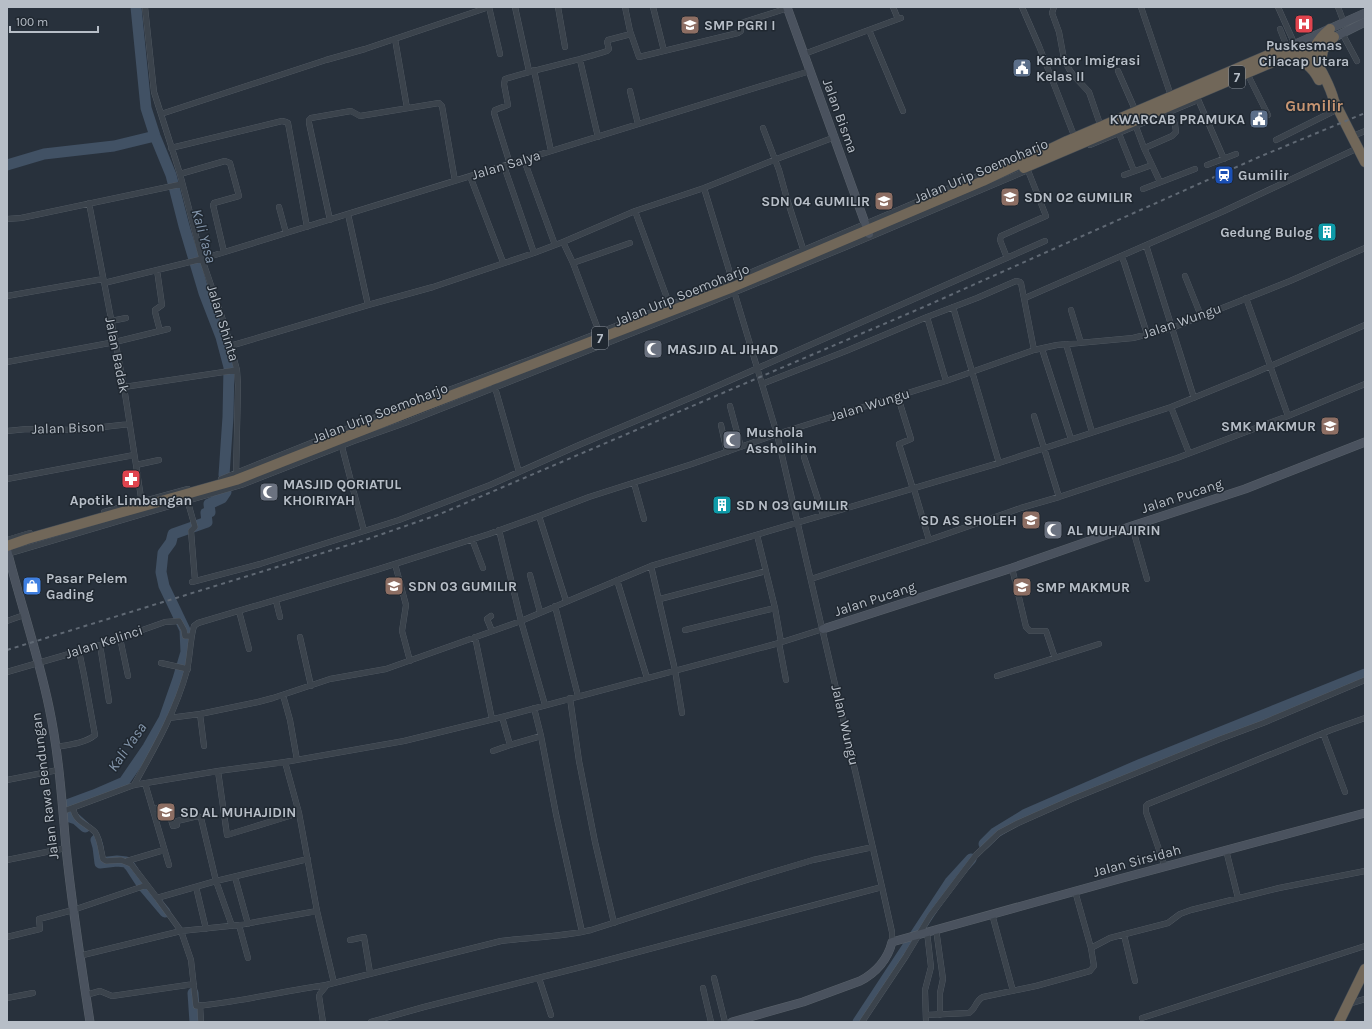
<svg xmlns="http://www.w3.org/2000/svg" width="1372" height="1029" font-family="Karla,sans-serif">
<rect width="100%" height="100%" fill="#28313c"/>
<g fill="none" stroke-linecap="round" stroke-linejoin="round">
<!-- river -->
<path stroke="#415164" stroke-width="11" d="M136,7L146,108L155,136L171,175L184,226L204,293L221,337L229,367L228,417L224,475
M7,165L44,154L114,146L155,136
M85,827L76,819L70,817L67,805L94,795L124,782L148,747L164,719L178,679L186,652L185,630L164,586L161,572L163,553L171,542L173,534L207,522L206,513L210,512L209,504L222,498L226,492
M96,840L98,847L100,863L117,861L126,862L130,866L143,886L165,912
M984,844L995,833L1026,814L1141,764L1365,674
M193,993L195,1022
M858,1022L950,882L971,859"/>
<!-- street casing -->
<g stroke="#59616a" stroke-width="6">
<path id="street" d="M145,7L154,92L180,174L202,259L225,326L237,370L238,385L236,476
M489,7L500,54
M515,7L529,71
M558,7L565,47
M625,7L630,31L639,57L738,33L741,31L740,24L741,23L788,8
M653,7L664,51
M893,7L898,19
M1022,7L1039,46L1075,138
M1054,7L1052,13L1059,32L1064,59L1069,69L1074,76L1089,92L1101,127
M1141,7L1172,99
M1278,7L1295,45
M1338,7L1344,23
M1280,29L1287,47
M869,30L903,111
M1342,33L1357,61
M395,39L407,108
M804,54L901,18
M580,60L598,137
M534,70L551,151
M1118,71L1136,112
M1247,73L1268,115
M630,91L638,124
M1197,97L1224,159
M161,114L326,60L365,49L489,7
M1135,124L1144,148L1147,147L1172,136L1176,132L1175,124L1169,109
M763,128L779,170L787,199L804,252
M1118,131L1134,171
M1353,136L1365,131
M1276,140L1338,109
M1090,145L1198,100
M171,148L282,121L286,122L288,123L307,227
M1144,148L1160,182
M524,160L555,245
M510,164L494,113L495,110L508,105L504,84L505,79C539,68 574,62 607,51L609,49L607,42L608,40L631,34
M1207,165L1236,154
M504,166L534,253
M180,174L225,161L230,163L239,196L214,203L213,205L224,252
M1124,175L1152,165
M470,176L503,262
M704,188L733,283
M1143,189L1195,169
M89,203L124,387L142,504
M279,207L286,233
M635,211L670,306
M348,214L368,305
M7,219L21,218L182,184
M330,220L309,123V120L311,118L351,111L360,116L439,103L442,106L455,181
M563,242L573,263L599,332V336
M1146,245L1194,398
M1121,256L1124,262L1147,334
M1007,258L1000,240L1001,236L1046,216L1027,168
M573,263L630,243
M157,270L162,305L155,310V312L160,331
M1185,276L1201,316
M104,283L202,259L810,71
M734,291L777,434L882,887L892,932V942
M7,296L103,279
M1025,298L1224,211L1358,148
M1246,298L1288,416
M953,307L999,463
M1071,310L1081,343
M927,317L946,381
M111,321L126,318
M1066,344L1092,432
M230,346L368,305L433,287L534,253L563,242L635,211L704,188L774,160L835,137
M1042,349L1071,439
M7,362L115,342L168,329
M494,384L519,472
M762,384L846,351L927,317L977,298L1016,281L1020,282L1021,283L1034,350
M124,387L237,370
M898,397L911,439L899,444L913,489
M730,406L741,447
M1171,407L1189,453
M1034,416L1059,497
M721,425L727,452
M7,431L27,429L76,430L130,424
M341,443L364,531
M804,457L823,515
M136,465L159,460
M7,479L134,455
M221,479L376,417L529,360L733,280L1018,159
M634,483L644,519
M914,489L929,540
M187,499L195,527L191,531L195,581
M104,512L188,489
M539,516L566,601
M1132,526L1147,579
M499,530L521,621L545,705
M757,535L775,608L781,642
M472,539L483,568
M7,540L30,533
M7,554L244,484L354,441L405,423L706,304L846,247L1028,170
M395,564L406,605L402,631L410,661
M651,566L999,463L1171,407L1252,374L1365,325
M1012,568L1026,627L1030,631H1046L1055,658
M530,575L540,612
M811,579L929,540L1021,508L1059,497L1177,458L1288,416L1365,384
M617,580L647,678
M192,582L260,564L399,520L490,485L579,445L697,395L1045,241
M660,599L766,571
M276,601L280,617
M555,606L578,696
M239,611L249,649
M491,616L487,619L492,631
M7,621L24,615
M685,630L775,608
M300,637L311,686
M475,637L492,719
M120,638L128,676
M779,643L786,680
M100,645L109,701
M161,663L188,669
M7,672L100,645L165,622L179,621L184,630L185,636H191
M997,676L1099,644
M283,695L290,720L297,760
M570,698L579,761L595,842L614,923
M534,708L541,736
M200,714L204,746
M502,717L510,745
M169,718L200,714L258,702L273,698L330,679L386,669L521,621L651,566L675,670L682,713
M1323,733L1345,792
M56,747C68,745 86,743 95,735L84,675L79,651
M493,751L510,745L541,736L556,814L582,932
M285,762L299,813L317,911L334,983
M218,771L227,835L299,813
M7,780L58,770
M145,783L169,865
M134,785C154,749 176,711 187,670C190,657 190,643 193,630L194,626L198,623L376,570L489,534L539,516L589,497L692,464L777,434L946,381L1034,350L1057,345L1133,338L1172,328L1290,281L1365,248
M73,808C75,822 86,823 95,832C100,839 101,851 103,859L106,861L121,860L131,864L157,898L181,931L191,960L196,1006C240,1002 283,991 326,985
M153,809L167,807L173,826L177,825V821L198,816L201,818L216,881L232,926
M64,811L134,785L218,771L285,762L404,741L502,717L779,643L823,629
M1226,850L1238,898
M7,860L66,848
M127,861L164,850
M1165,867L1146,812V806L1148,804L1331,730L1365,718
M235,877L248,924
M196,887L206,929
M1075,891L1091,948
M157,898L216,881L308,859
M992,914L1013,991
M239,925L248,958
M936,929L943,979L940,993V1015
M1124,935L1135,981
M7,937L40,929L39,919L73,910L147,885
M350,940L364,937L370,973
M79,956L181,931L239,925L317,911
M539,978L551,1015
M714,978L725,1022
M703,988L711,1022
M86,995L100,991L112,996L194,984
M7,998L33,993
M1348,1004L1365,999
M200,1005L201,1022
M926,1015L969,1013C976,1009 975,1001 983,997L1036,986L1090,971L1094,966L1091,948L1110,938L1168,923L1180,914L1191,910L1279,888L1365,871
M1142,1018L1365,946
M323,1022L319,996C320,991 325,990 326,985L501,941C531,937 562,937 591,930L750,879L813,860L873,847
M371,1022L424,1007L593,964L882,887
M862,1022L906,956L930,916L976,855L999,833L1018,823L1072,799L1220,739L1263,723L1365,680
M926,1022L925,990L931,967L927,932"/>
</g>
<!-- secondary casing -->
<g stroke="#59616a" stroke-width="9">
<path id="secondary" d="M787,7L869,234
M1329,40L1365,22
M1282,50L1365,13
M7,550C20,602 38,654 49,707C59,754 62,802 66,848C72,907 81,964 90,1022
M823,629L1012,568L1132,526L1245,489L1365,442
M732,1022L803,1002L860,981C876,973 888,959 892,942L1119,879L1365,813"/>
</g>
<!-- highway casing -->
<g stroke="#464e57" stroke-width="11">
<path id="highway" d="M1311,63C1311,48 1319,38 1330,29
M1320,67L1323,50L1334,37
M1024,168L1287,56C1303,60 1312,66 1319,80
M7,546L27,539L236,480L424,406L733,287L983,181L1067,141L1273,53C1301,47 1313,52 1325,78C1329,86 1332,93 1334,101L1365,162
M1339,1022L1365,969"/>
</g>
<!-- street -->
<use href="#street" stroke="#3b434c" stroke-width="5.5"/>
<!-- secondary -->
<use href="#secondary" stroke="#4a525e" stroke-width="8"/>
<!-- highway -->
<use href="#highway" stroke="#716759" stroke-width="10"/>
<!-- rail -->
<path stroke="#606974" stroke-width="2" stroke-dasharray="4 4" stroke-linecap="butt" d="M7,650L368,539L440,514L926,306L1259,157L1365,113"/>
</g>
<!-- icons -->
<defs>
<g id="hospital-square" transform="scale(1)"><rect x="-9" y="-9" width="18" height="18" rx="4" fill="#e0444e" stroke="#202831"/><path d="M-5-5h3v3.5h4V-5h3V5h-3V1.5h-4V5h-3Z" fill="#fff"/></g>
<g id="school-square" transform="scale(1)"><rect x="-9" y="-9" width="18" height="18" rx="4" fill="#8d6e63" stroke="#202831"/><path d="M0-5L7-2L0 1L-7-2ZM-4 1L0 2.5L4 1V4Q0 6-4 4Z" fill="#fff"/></g>
<g id="civic-square" transform="scale(1)"><rect x="-9" y="-9" width="18" height="18" rx="4" fill="#5c6f8a" stroke="#202831"/><path d="M-.6-6.5H3V-4.5H.6V-3L4-1V1h2V6H-6V1h2V-1L-.6-3ZM-1.2 2.5V6h2.4V2.5Z" fill="#fff"/></g>
<g id="station-square" transform="scale(1)"><rect x="-9" y="-9" width="18" height="18" rx="4" fill="#1a4fb4" stroke="#202831"/><path d="M-3-6H3Q5-6 5-4V2Q5 4 3 4L4.5 6H3L1.5 4h-3L-3 6H-4.5L-3 4Q-5 4-5 2V-4Q-5-6-3-6ZM-3.5-4v3h7v-3ZM-3.5 1v1.5H-2V1ZM2 1v1.5H3.5V1Z" fill="#fff"/></g>
<g id="building-square" transform="scale(1)"><rect x="-9" y="-9" width="18" height="18" rx="4" fill="#0f9aa8" stroke="#202831"/><path d="M-4-6H4V6H1V3H-1V6H-4ZM-2.5-4.3h1.7v1.8h-1.7ZM.8-4.3h1.7v1.8H.8ZM-2.5-1h1.7V.8h-1.7ZM.8-1h1.7V.8H.8Z" fill="#fff"/></g>
<g id="mosque-square" transform="scale(1)"><rect x="-9" y="-9" width="18" height="18" rx="4" fill="#6b7280" stroke="#202831"/><path d="M3.5-4.9A6 6 0 1 0 3.5 4.9A5 5 0 1 1 3.5-4.9Z" fill="#fff"/></g>
<g id="pharmacy-square" transform="scale(1)"><rect x="-9" y="-9" width="18" height="18" rx="4" fill="#e0444e" stroke="#202831"/><path d="M-2-6h4v4h4v4h-4v4h-4v-4h-4v-4h4Z" fill="#fff"/></g>
<g id="shop-square" transform="scale(1)"><rect x="-9" y="-9" width="18" height="18" rx="4" fill="#3f7fe0" stroke="#202831"/><path d="M-5-2.5h2.3a2.7 3.5 0 0 1 5.4 0H5L5.5 6h-11ZM-1.5-2.5h3a1.5 2.3 0 0 0-3 0Z" fill="#fff"/></g>
</defs>
<g fill-rule="evenodd">
<use href="#hospital-square" x="1304" y="24"/>
<use href="#school-square" x="690" y="25"/>
<use href="#civic-square" x="1022" y="68"/>
<use href="#civic-square" x="1259" y="119"/>
<use href="#station-square" x="1224" y="175"/>
<use href="#school-square" x="1010" y="197"/>
<use href="#school-square" x="884" y="201"/>
<use href="#building-square" x="1327" y="232"/>
<use href="#mosque-square" x="653" y="349"/>
<use href="#school-square" x="1330" y="426"/>
<use href="#mosque-square" x="732" y="440"/>
<use href="#pharmacy-square" x="131" y="479"/>
<use href="#mosque-square" x="269" y="492"/>
<use href="#building-square" x="722" y="505"/>
<use href="#school-square" x="1031" y="520"/>
<use href="#mosque-square" x="1053" y="530"/>
<use href="#shop-square" x="32" y="586"/>
<use href="#school-square" x="394" y="586"/>
<use href="#school-square" x="1022" y="587"/>
<use href="#school-square" x="166" y="812"/>
</g>
<g text-anchor="middle" dominant-baseline="central" stroke-width="3" stroke-linejoin="round" paint-order="stroke">
<!-- shield labels -->
<g fill="#202831" stroke="#8a919a" stroke-width="1">
<rect x="1229" y="66" width="16" height="22" rx="3"/>
<rect x="592" y="327" width="16" height="22" rx="3"/>
</g>
<g font-size="13" font-weight="bold" fill="#b7bec7">
<text x="1237" y="77">7</text>
<text x="600" y="338">7</text>
</g>
<!-- poi labels -->
<g font-size="14" font-weight="bold" fill="#b7bec7" stroke="#202831" text-anchor="start">
<text x="704" y="25">SMP PGRI I</text>
<text x="1304" y="45" text-anchor="middle">Puskesmas<tspan x="1304" dy="16">Cilacap Utara</tspan></text>
<text x="1036" y="60">Kantor Imigrasi<tspan x="1036" dy="16">Kelas II</tspan></text>
<text x="1245" y="119" text-anchor="end">KWARCAB PRAMUKA</text>
<text x="1238" y="175">Gumilir</text>
<text x="1024" y="197">SDN 02 GUMILIR</text>
<text x="870" y="201" text-anchor="end">SDN 04 GUMILIR</text>
<text x="1313" y="232" text-anchor="end">Gedung Bulog</text>
<text x="667" y="349">MASJID AL JIHAD</text>
<text x="1316" y="426" text-anchor="end">SMK MAKMUR</text>
<text x="746" y="432">Mushola<tspan x="746" dy="16">Assholihin</tspan></text>
<text x="283" y="484">MASJID QORIATUL<tspan x="283" dy="16">KHOIRIYAH</tspan></text>
<text x="131" y="500" text-anchor="middle">Apotik Limbangan</text>
<text x="736" y="505">SD N 03 GUMILIR</text>
<text x="1017" y="520" text-anchor="end">SD AS SHOLEH</text>
<text x="1067" y="530">AL MUHAJIRIN</text>
<text x="46" y="578">Pasar Pelem<tspan x="46" dy="16">Gading</tspan></text>
<text x="408" y="586">SDN 03 GUMILIR</text>
<text x="1036" y="587">SMP MAKMUR</text>
<text x="180" y="812">SD AL MUHAJIDIN</text>
</g>
<!-- street labels -->
<g font-size="14" fill="#b7bec7" stroke="#202831">
<text transform="translate(840 116) rotate(70)">Jalan Bisma</text>
<text transform="translate(506 165) rotate(-17)">Jalan Salya</text>
<text transform="translate(981 171) rotate(-23)">Jalan Urip Soemoharjo</text>
<text transform="translate(682 295) rotate(-22)">Jalan Urip Soemoharjo</text>
<text transform="translate(1182 321) rotate(-19)">Jalan Wungu</text>
<text transform="translate(223 323) rotate(73)">Jalan Shinta</text>
<text transform="translate(117 355) rotate(79)">Jalan Badak</text>
<text transform="translate(870 405) rotate(-17)">Jalan Wungu</text>
<text transform="translate(380 413) rotate(-21)">Jalan Urip Soemoharjo</text>
<text transform="translate(68 428) rotate(-2)">Jalan Bison</text>
<text transform="translate(1182 496) rotate(-18)">Jalan Pucang</text>
<text transform="translate(875 599) rotate(-18)">Jalan Pucang</text>
<text transform="translate(104 642) rotate(-18)">Jalan Kelinci</text>
<text transform="translate(845 725) rotate(77)">Jalan Wungu</text>
<text transform="translate(45 786) rotate(-97)">Jalan Rawa Bendungan</text>
<text transform="translate(1137 861) rotate(-15)">Jalan Sirsidah</text>
</g>
<!-- water labels -->
<g font-size="15" font-style="italic" fill="#8395aa" stroke="#202831">
<text transform="translate(204 236) rotate(74)">Kali Yasa</text>
<text transform="translate(127 747) rotate(-55)">Kali Yasa</text>
</g>
<!-- quarter labels -->
<g font-size="16" font-weight="bold" fill="#c79572" stroke="#202831">
<text x="1314" y="105">Gumilir</text>
</g>
</g>
<!-- border -->
<rect width="1372" height="1029" fill="none" stroke="#b7bec7" stroke-width="16"/>
<!-- scale -->
<path d="M10 26v6h88v-6" fill="none" stroke="#b7bec7" stroke-width="2"/>
<text x="16" y="26" font-size="12" fill="#b7bec7" stroke="#202831" stroke-width="3" paint-order="stroke">100 m</text>
</svg>
